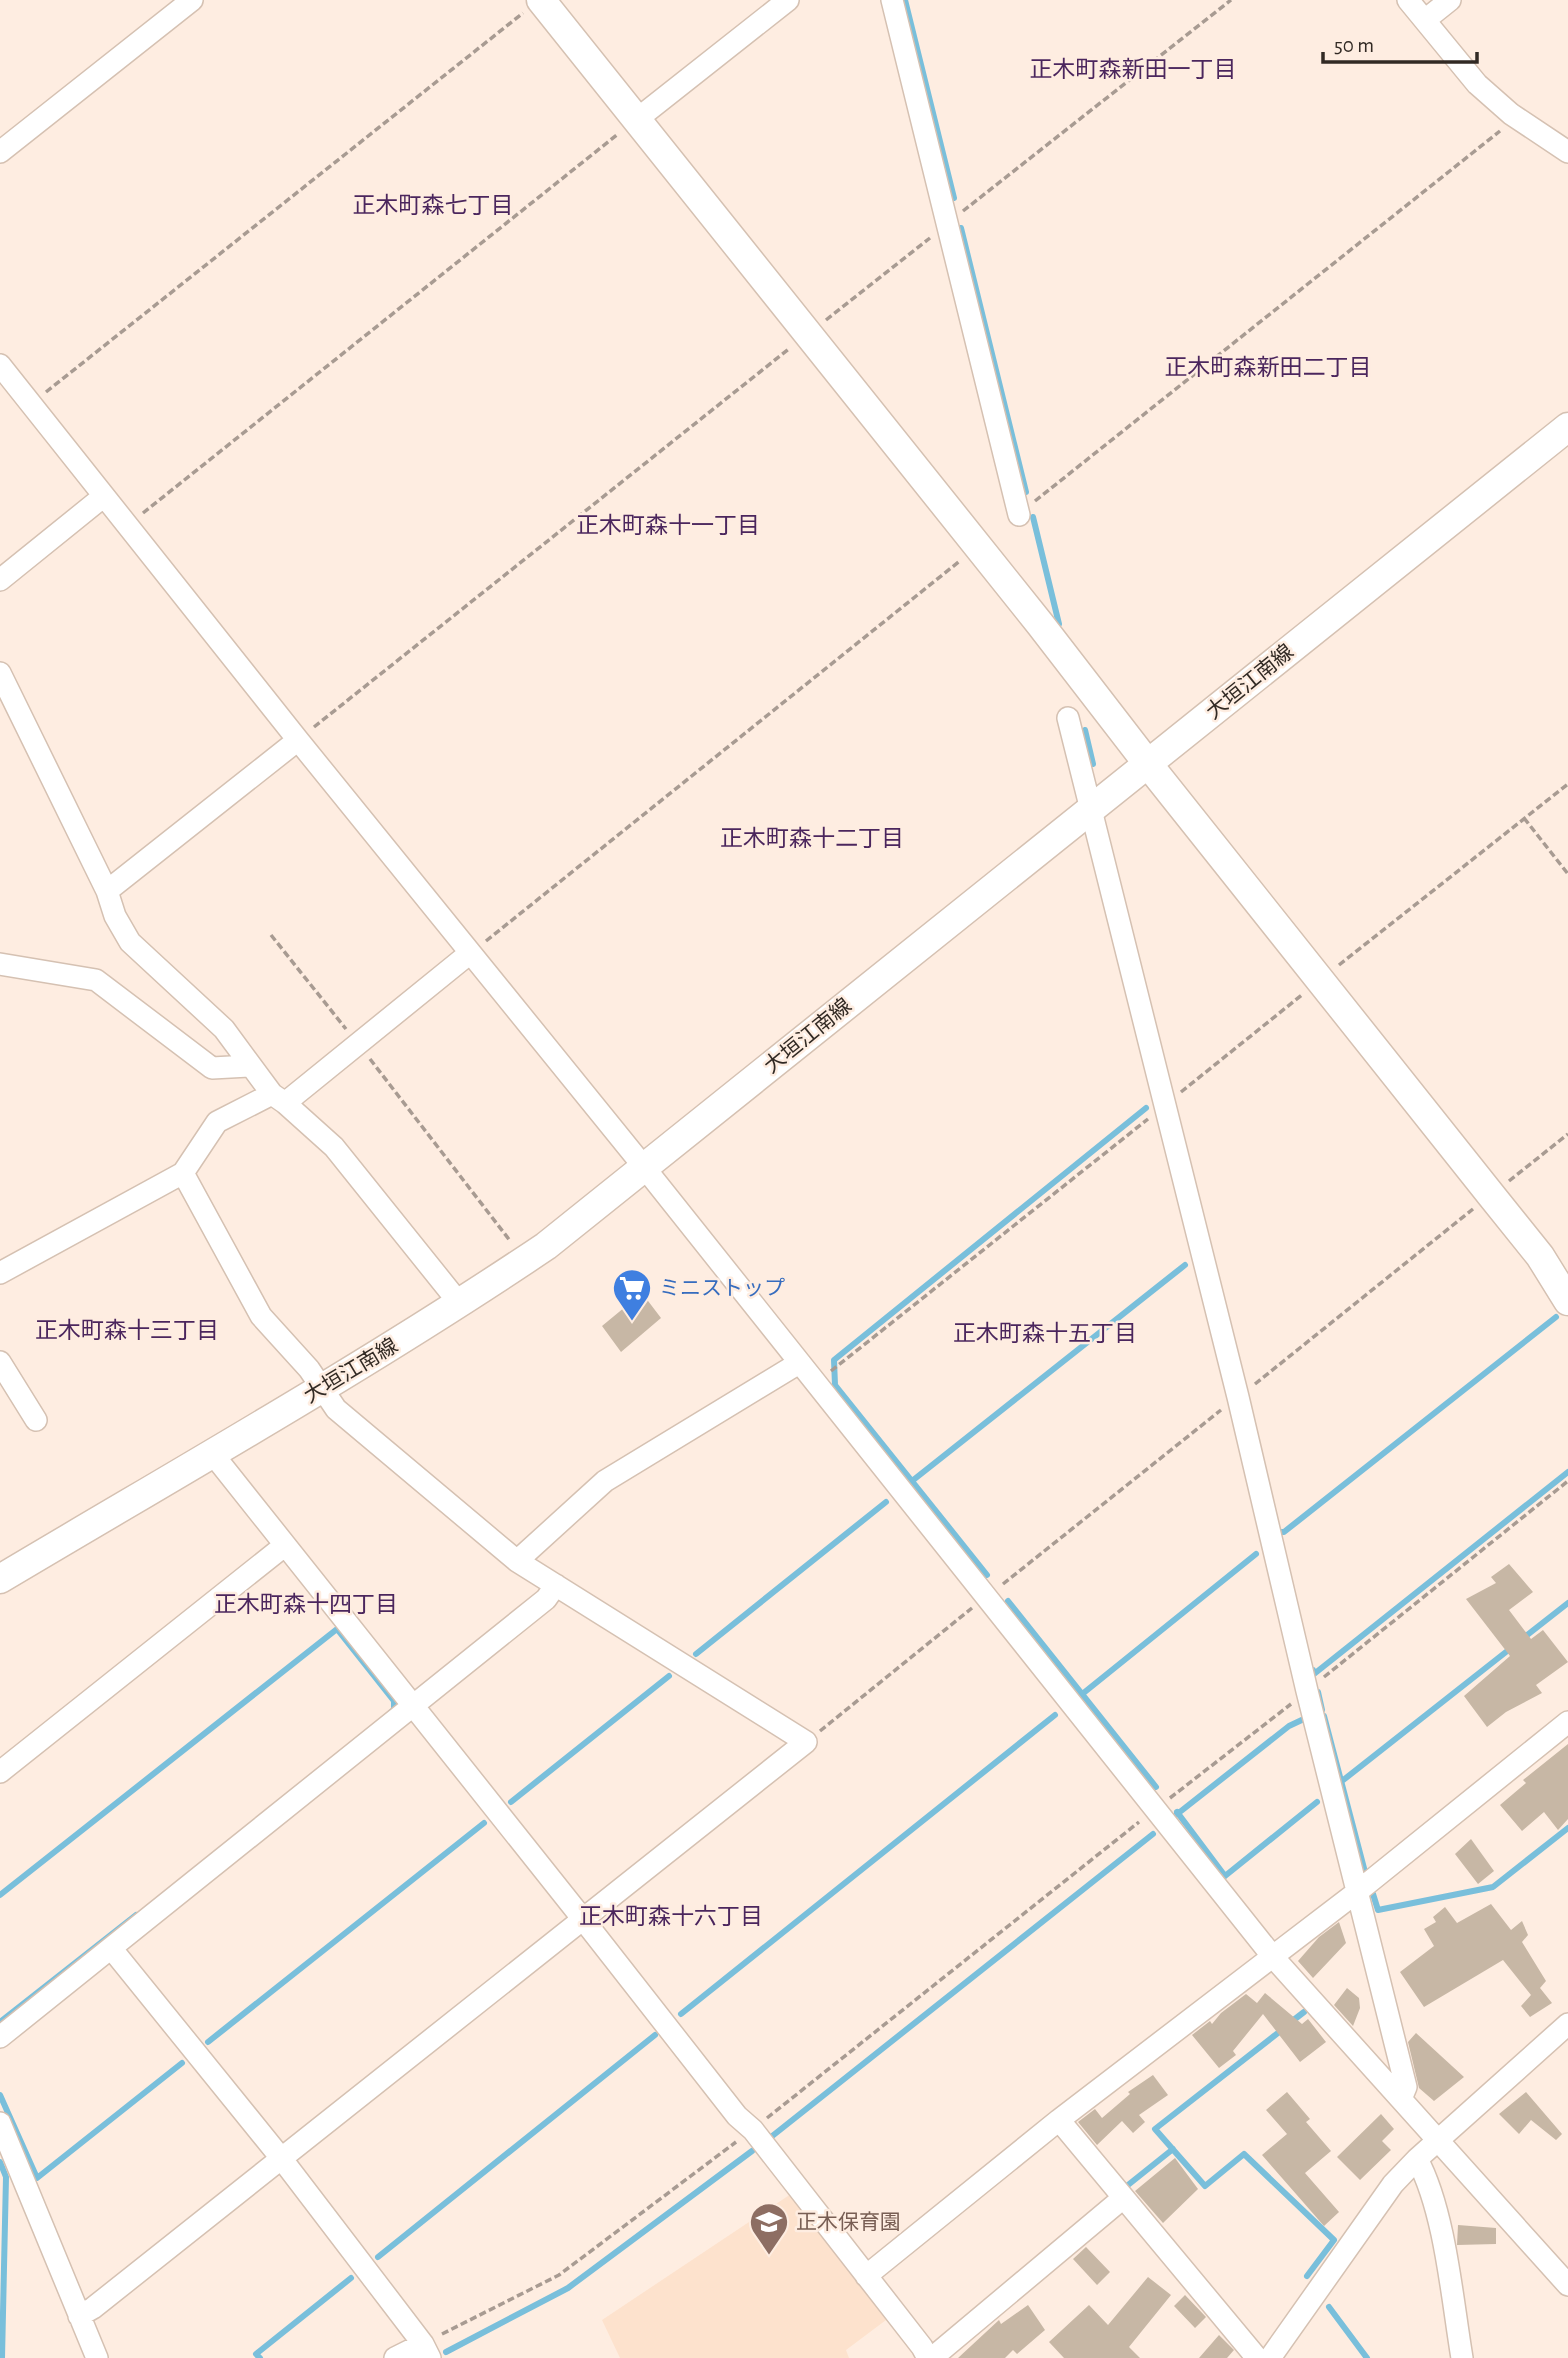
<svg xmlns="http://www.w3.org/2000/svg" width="1568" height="2358" font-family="'Alegreya Sans','Noto Sans JP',sans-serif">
<rect width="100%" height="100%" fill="#feede1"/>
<!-- built -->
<path fill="#fde2cd" d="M794,2192L886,2320L846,2350L849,2358H620L602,2320Z"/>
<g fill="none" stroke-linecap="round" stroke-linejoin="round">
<!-- stream -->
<path stroke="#79bfdb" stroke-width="6" d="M905,0L954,198
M961,228L1026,492
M1033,517L1059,624
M1085,730L1093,764
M912,1481L1185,1265
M1279,1532H1284L1556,1317
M987,1575L835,1385L834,1360L1146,1108
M1008,1601L1156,1787
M1522,1639L1568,1603
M696,1654L886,1502
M1313,1670L1314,1674L1568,1472
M1318,1692L1322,1710
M1081,1695L1256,1554
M1324,1716L1365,1872
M1342,1781L1511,1648
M511,1802L669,1676
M1177,1812L1225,1876L1317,1802
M1176,1815L1289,1726L1306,1718
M1373,1894L1378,1910L1493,1887L1568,1828
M0,1895L337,1629L394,1701V1710L391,1712
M681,2014L1055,1715
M0,2022L136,1915
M1291,2022L1304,2012
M1283,2029L1155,2129L1205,2186L1244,2154L1334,2240L1307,2276
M208,2042L484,1823
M0,2095L37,2178L182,2063
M771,2137L1153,1834
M0,2162L6,2177L2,2358
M1128,2185L1173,2149
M378,2257L655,2035
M1329,2307L1367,2358
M446,2352L568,2288L752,2151
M260,2358L256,2354L351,2278"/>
</g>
<!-- building -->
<path fill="#c7b7a5" d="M642,1293L661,1318L621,1352L602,1326Z
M1509,1564L1533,1592L1509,1610L1531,1639L1543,1630L1568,1662L1536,1685L1542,1693L1506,1712L1487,1727L1464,1696L1510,1656L1466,1599L1496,1583L1491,1577Z
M1568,1744V1819L1558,1830L1544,1812L1522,1831L1500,1805L1526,1783L1523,1780Z
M1471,1839L1494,1871L1478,1884L1455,1854Z
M1491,1904L1511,1930L1522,1921L1528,1935L1522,1942L1546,1981L1540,1988L1552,2003L1530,2017L1521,2006L1531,1995L1503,1960L1424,2007L1400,1972L1434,1946L1424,1929L1436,1922L1433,1917L1445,1907L1457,1923Z
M1339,1922L1346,1943L1313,1978L1298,1961L1319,1937Z
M1347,1988L1359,1998L1360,2008L1353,2026L1334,2005Z
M1265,1993L1302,2024L1308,2019L1326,2042L1300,2062L1263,2014L1233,2051L1236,2055L1219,2068L1192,2035L1210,2021L1212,2024L1221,2013L1246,1994L1257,2003Z
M1416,2033L1464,2077L1434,2101L1419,2088L1408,2042Z
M1153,2075L1168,2095L1139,2115L1145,2122L1133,2133L1122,2121L1097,2145L1078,2122L1095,2109L1102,2118L1130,2094L1128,2092Z
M1287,2092L1310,2119L1306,2122L1331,2151L1305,2173L1339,2212L1324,2226L1262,2155L1287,2134L1266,2110Z
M1526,2092L1562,2134L1556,2140L1531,2120L1519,2134L1499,2114Z
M1381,2114L1394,2129L1382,2141L1391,2150L1360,2180L1337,2157Z
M1175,2158L1198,2189L1163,2223L1135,2191Z
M1458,2225L1496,2228V2244L1457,2245Z
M1086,2247L1110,2272L1097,2285L1073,2259Z
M1148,2277L1171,2295L1129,2347L1140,2358H1064L1049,2342L1089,2305L1108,2325Z
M1185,2295L1206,2317L1195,2328L1174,2306Z
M1028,2305L1045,2330L1017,2354L1013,2350L1005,2358H958L999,2320L1001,2324Z
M1219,2335L1234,2350L1227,2358H1199Z"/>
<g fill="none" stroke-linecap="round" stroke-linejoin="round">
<!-- street casing -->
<g stroke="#d5c1b2" stroke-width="24">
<path id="street" d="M892,0L1019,515
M1408,0L1477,84L1511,114L1568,152
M1425,20L1450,0
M636,120L788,0
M0,152L192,0
M0,365L298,740L644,1167L1273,1957L1568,2285
M0,580L104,496
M0,673L107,891L115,916L130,942L224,1029L272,1094L285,1103L334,1147L460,1304
M1068,718L1238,1397L1307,1691L1406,2087L1401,2099
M107,891L298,740
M0,964L96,980L212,1068L249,1066
M285,1103L470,953
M0,1273L183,1173L217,1122L272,1094
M0,1362L36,1420
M212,1453L582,1918L737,2116L753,2130L922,2347L928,2358
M517,1561L605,1481L799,1363
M0,1772L284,1546
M111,1948L281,2158L423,2344L430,2358
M0,2037L546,1599L556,1585
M1059,2120L1257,2358
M0,2123L97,2358
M1417,2159C1445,2211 1452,2298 1462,2358
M866,2276L1059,2120L1357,1892L1568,1722
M79,2316L93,2308L806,1742L517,1561L336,1409L309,1369L261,1316L183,1173
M395,2358L423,2344
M932,2358L1123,2198
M1270,2358L1393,2184L1417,2159L1568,2024"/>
</g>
<!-- secondary casing -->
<g stroke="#d5c1b2" stroke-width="31">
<path id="secondary" d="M541,0L1040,624L1148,764L1491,1195L1540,1256L1568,1301
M0,1579C183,1470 369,1365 546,1246L1568,427"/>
</g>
<!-- path -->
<path stroke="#a89b92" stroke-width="3.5" stroke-dasharray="7 3.5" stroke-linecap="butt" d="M963,211L1231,0
M826,320L930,238
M46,392L523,13
M1035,501L1500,131
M143,513L618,134
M314,727L790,348
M1524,818L1568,874
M271,935L346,1029
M486,941L961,560
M1339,965L1568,784
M370,1059L511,1242
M1181,1092L1303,994
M1509,1181L1568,1134
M831,1371L1148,1119
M1255,1384L1473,1209
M1003,1584L1221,1410
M1324,1677L1568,1481
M820,1731L972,1608
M1170,1798L1291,1704
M767,2118L1139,1822
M442,2334L559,2275L736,2142"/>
<!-- street -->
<use href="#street" stroke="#fff" stroke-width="21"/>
<!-- secondary -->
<use href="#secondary" stroke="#fff" stroke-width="28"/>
</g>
<!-- icons -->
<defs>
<g id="supermarket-pin" transform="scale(2.0125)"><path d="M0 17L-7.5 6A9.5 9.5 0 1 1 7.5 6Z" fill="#3f7fe0" stroke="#feede1"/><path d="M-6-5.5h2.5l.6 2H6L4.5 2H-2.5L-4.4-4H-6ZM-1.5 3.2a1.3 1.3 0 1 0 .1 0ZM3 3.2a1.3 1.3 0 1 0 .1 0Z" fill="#fff"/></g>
<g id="school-pin" transform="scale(2.0125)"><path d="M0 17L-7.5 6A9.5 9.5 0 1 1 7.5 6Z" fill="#8d6e63" stroke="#feede1"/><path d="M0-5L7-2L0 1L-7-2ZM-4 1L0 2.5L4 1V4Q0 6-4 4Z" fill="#fff"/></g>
</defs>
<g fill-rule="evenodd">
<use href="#supermarket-pin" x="632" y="1288"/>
<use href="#school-pin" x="769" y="2222"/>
</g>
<g text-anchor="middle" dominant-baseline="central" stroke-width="5" stroke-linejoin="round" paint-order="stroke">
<!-- street labels -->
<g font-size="21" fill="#322a24" stroke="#feede1">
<text transform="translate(1250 682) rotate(-39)">大垣江南線</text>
<text transform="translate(808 1036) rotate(-39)">大垣江南線</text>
<text transform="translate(351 1371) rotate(-31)">大垣江南線</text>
</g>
<!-- shop labels -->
<g font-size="21" fill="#366cbe" stroke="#feede1" text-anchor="start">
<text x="659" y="1288">ミニストップ</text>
</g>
<!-- education labels -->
<g font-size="21" fill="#785e54" stroke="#feede1" text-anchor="start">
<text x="796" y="2222">正木保育園</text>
</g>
<!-- neighbourhood labels -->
<g font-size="23" fill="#4b265d" stroke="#feede1">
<text x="1133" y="70">正木町森新田一丁目</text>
<text x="433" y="206">正木町森七丁目</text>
<text x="1268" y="368">正木町森新田二丁目</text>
<text x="668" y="526">正木町森十一丁目</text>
<text x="812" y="839">正木町森十二丁目</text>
<text x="127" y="1331">正木町森十三丁目</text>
<text x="1045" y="1334">正木町森十五丁目</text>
<text x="306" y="1605">正木町森十四丁目</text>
<text x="671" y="1917">正木町森十六丁目</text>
</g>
</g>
<!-- scale -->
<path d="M1323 52v10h154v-10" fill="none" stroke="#322a24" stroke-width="3.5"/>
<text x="1334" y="52" font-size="21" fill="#322a24" stroke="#feede1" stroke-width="5" paint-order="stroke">50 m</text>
</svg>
